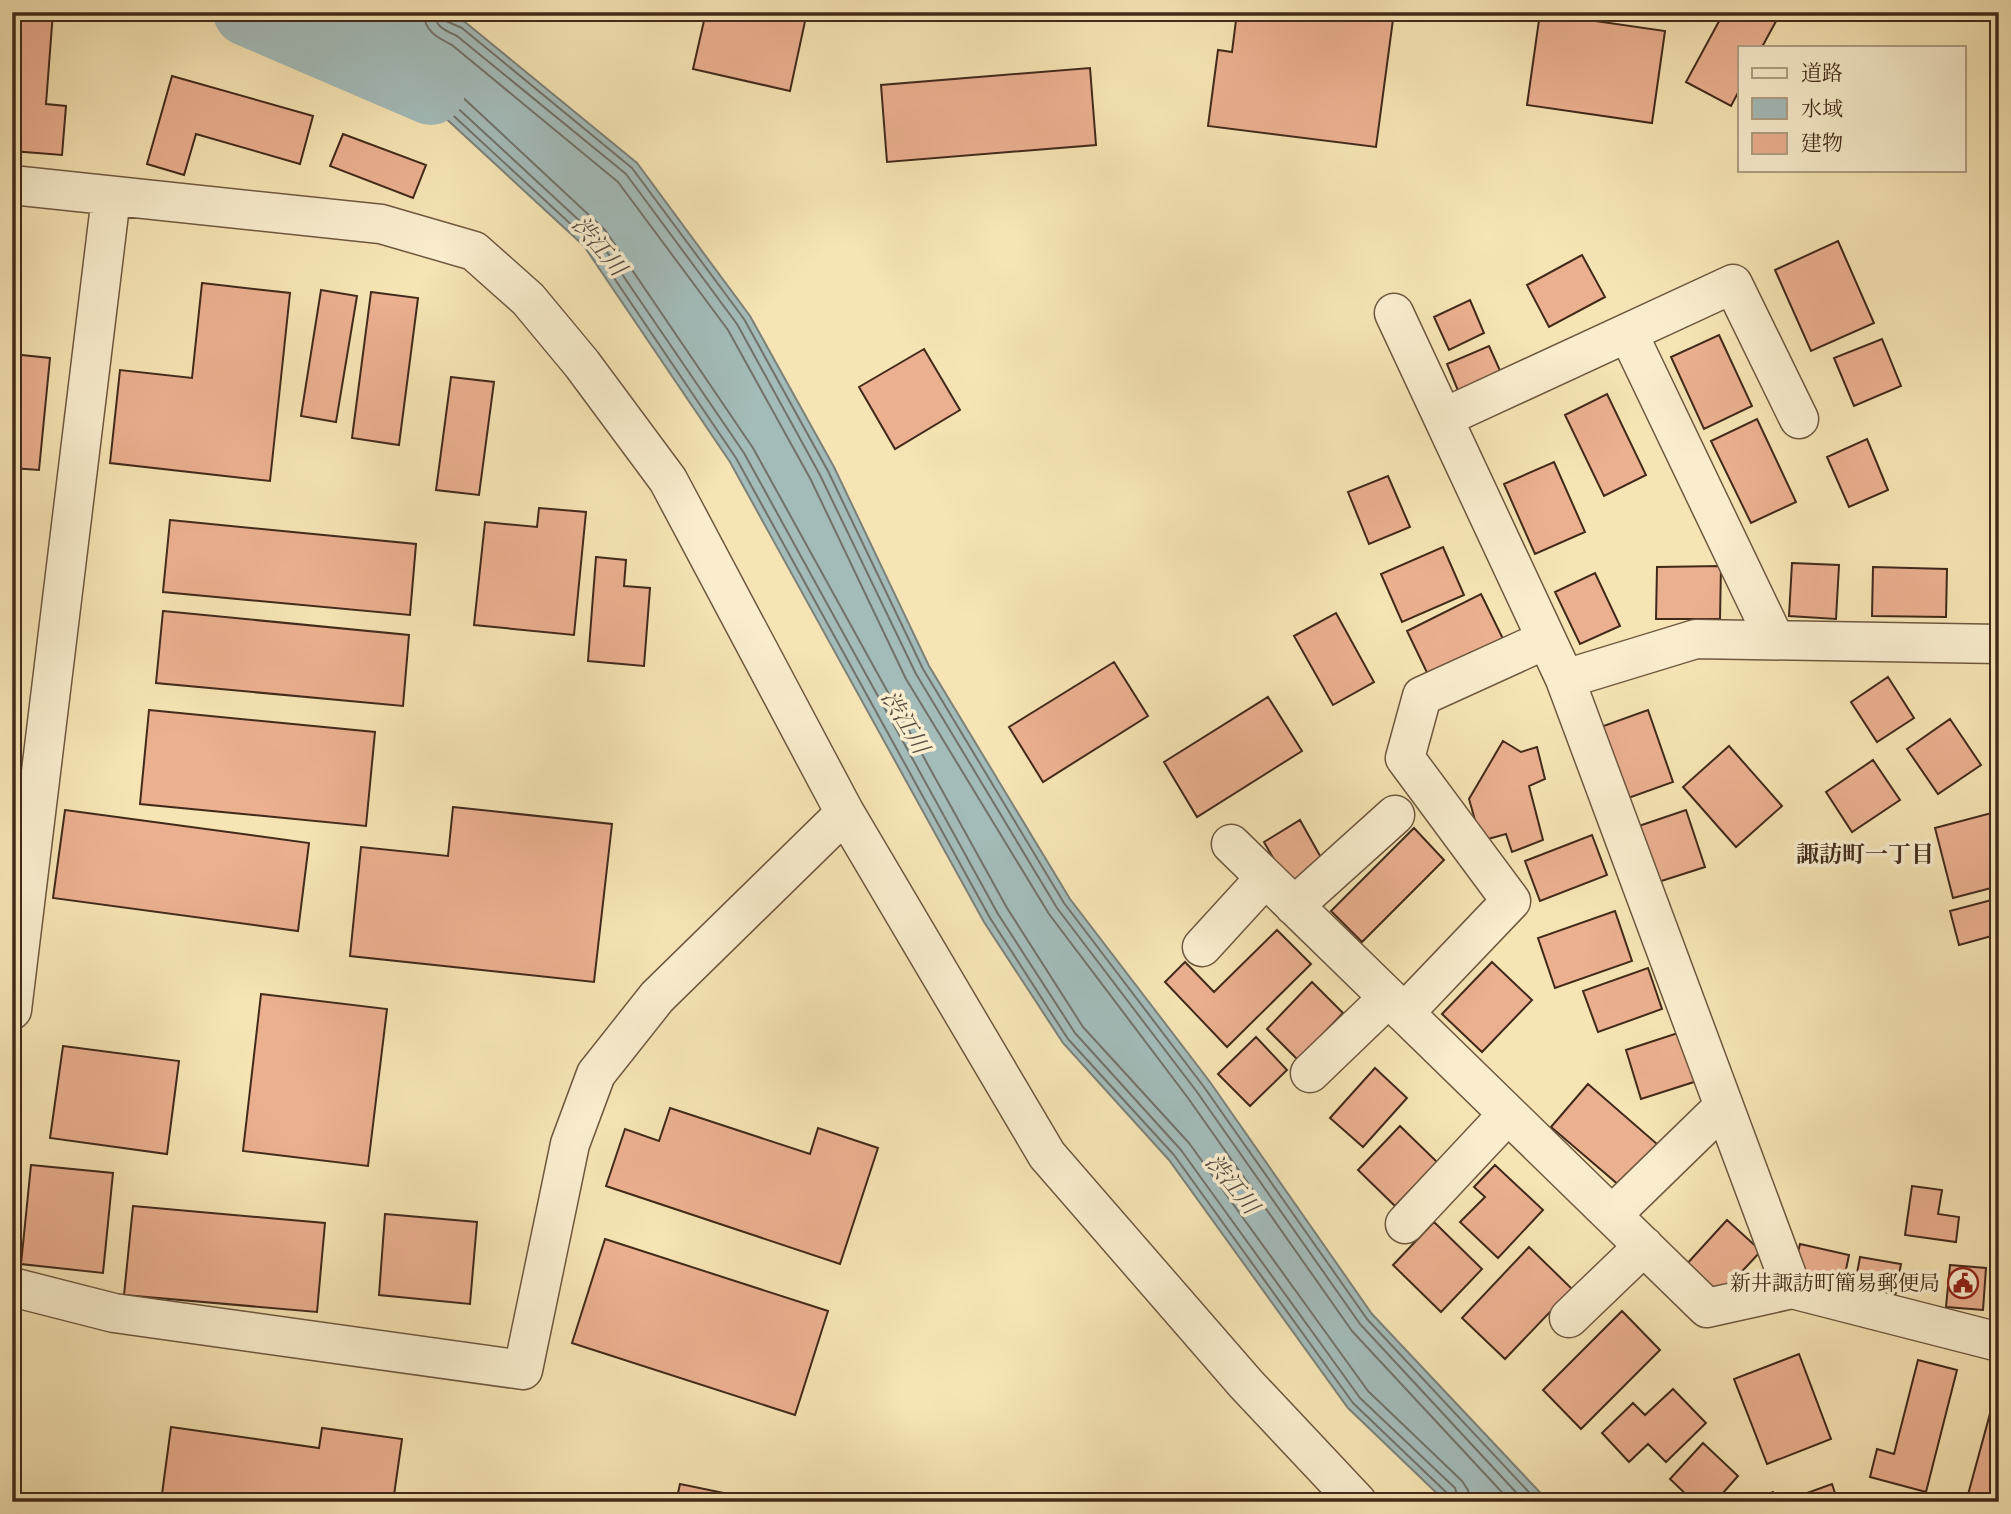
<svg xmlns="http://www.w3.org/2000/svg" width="2011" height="1514" font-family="'IM FELL French Canon','Noto Serif JP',serif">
<rect width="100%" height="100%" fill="#f6e4b4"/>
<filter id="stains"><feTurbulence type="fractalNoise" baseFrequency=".00286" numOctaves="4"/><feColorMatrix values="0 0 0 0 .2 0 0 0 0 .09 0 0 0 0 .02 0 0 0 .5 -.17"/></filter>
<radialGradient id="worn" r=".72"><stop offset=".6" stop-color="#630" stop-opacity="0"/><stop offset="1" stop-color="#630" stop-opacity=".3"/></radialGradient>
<!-- water -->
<path fill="#a3bbb9" stroke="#7c8179" stroke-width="2" d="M275,12H443L465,22L637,163L750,316L834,467L929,666L1070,899L1210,1082L1372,1314L1549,1502H1446L1348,1408L1169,1160L1063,1043L984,922L730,462L584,246L440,113Z"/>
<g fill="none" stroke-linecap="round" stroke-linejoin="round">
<!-- shore -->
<path stroke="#72726a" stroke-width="2" d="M289,12L444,107L589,241L736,458L990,918L1068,1039L1174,1155L1353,1403L1448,1494L1451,1502
M305,12L450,101L596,236L744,453L998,914L1075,1033L1181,1150L1360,1398L1455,1488L1459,1502
M326,12L457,92L605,230L753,448L1007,908L1083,1027L1189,1143L1368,1391L1462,1481L1468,1490L1470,1502
M423,12C425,31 436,37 452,45L618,182L728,330L811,480L906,679L1049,914L1188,1098L1352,1331L1511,1502
M434,12C435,27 445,30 457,36L626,174L737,324L820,475L916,674L1057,908L1197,1092L1360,1324L1525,1502
M443,12L446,21L462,28L632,168L744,319L828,471L923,669L1064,903L1204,1087L1367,1319L1538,1502"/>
<!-- river -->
<path stroke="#a3bbb9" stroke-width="68" d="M247,12L431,91"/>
</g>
<!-- building -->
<path fill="#ebb090" stroke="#422a1a" stroke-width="2" d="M12,12H53L46,104L66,106L62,155L12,151Z
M706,12H807L790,91L693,69Z
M1237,12H1394L1376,147L1208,126L1218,50L1232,52Z
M1724,12H1781L1762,47H1740V89L1731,106L1686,82Z
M1540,13L1665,31L1652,123L1527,105Z
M1090,68L1096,145L887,162L881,85Z
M172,76L313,116L300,164L196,134L184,175L147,164Z
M343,134L426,165L413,198L330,166Z
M1838,241L1874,323L1811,351L1775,270Z
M1582,255L1605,297L1549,327L1527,285Z
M202,283L290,293L270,481L110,463L120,370L192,378Z
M321,290L357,296L336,422L301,416Z
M371,292L418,298L399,445L352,438Z
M1470,300L1484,333L1449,350L1434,317Z
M1719,335L1752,406L1704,429L1671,357Z
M1882,339L1901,386L1854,406L1834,358Z
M1489,346L1502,375L1459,393L1447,364Z
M924,349L960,410L895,449L859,387Z
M12,354L50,358L39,470L12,468Z
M451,377L494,382L479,495L436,490Z
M1607,394L1646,475L1604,496L1565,415Z
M1757,419L1796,502L1751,523L1711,441Z
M1867,439L1888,490L1849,507L1827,457Z
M1554,462L1585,532L1535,554L1504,484Z
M1388,476L1410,527L1369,544L1348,492Z
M539,508L586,512L574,635L474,625L485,522L537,527Z
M170,520L416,544L410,615L163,592Z
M1443,547L1464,595L1402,622L1381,574Z
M596,557L626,560L624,586L650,588L644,666L588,661Z
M1792,563L1839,565L1836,619L1789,616Z
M1721,566L1720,619H1656L1657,567Z
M1873,567L1947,569L1946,617L1872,616Z
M1595,573L1620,626L1580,644L1555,592Z
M1481,594L1507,647L1432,683L1407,631Z
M163,611L409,635L403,706L156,683Z
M1336,613L1374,682L1333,705L1294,636Z
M1114,662L1148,716L1043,782L1009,727Z
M1888,677L1914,718L1877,742L1851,702Z
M1268,697L1302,751L1197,817L1164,762Z
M149,710L375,732L366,826L140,804Z
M1648,710L1673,782L1620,801L1595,729Z
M1950,719L1981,765L1938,794L1907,749Z
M1503,741L1521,752L1537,747L1545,779L1529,786L1543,840L1512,852L1506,834L1481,841L1469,799Z
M1729,746L1782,806L1736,847L1683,787Z
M1873,760L1900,800L1852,832L1826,792Z
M453,807L612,824L594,982L350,956L361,847L448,856Z
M65,810L309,843L298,931L53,898Z
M1686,810L1705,867L1652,884L1633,828Z
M1999,811V886L1953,898L1935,828Z
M1300,820L1324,863L1288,884L1264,842Z
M1414,828L1444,860L1362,942L1331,911Z
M1592,835L1607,875L1540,901L1525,861Z
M1999,898V934L1959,945L1950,911Z
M1615,911L1632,961L1555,988L1538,938Z
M1277,930L1311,964L1227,1047L1165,982L1185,962L1214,992Z
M1492,962L1532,1000L1482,1052L1442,1014Z
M1648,968L1662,1009L1598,1032L1583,991Z
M1312,982L1343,1013L1298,1060L1267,1029Z
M261,994L387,1009L368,1166L243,1151Z
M1681,1032L1697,1081L1641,1099L1626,1050Z
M1256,1037L1287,1070L1250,1106L1218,1074Z
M63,1046L179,1061L167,1154L50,1138Z
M1375,1068L1407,1098L1363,1147L1330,1118Z
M1588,1084L1657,1144L1620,1186L1551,1127Z
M670,1108L810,1154L818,1128L878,1148L840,1264L606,1186L625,1129L659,1141Z
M1400,1126L1437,1162L1395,1206L1358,1170Z
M31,1165L113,1173L103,1273L21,1264Z
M1495,1165L1543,1210L1498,1258L1460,1222L1485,1197L1474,1187Z
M1912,1186L1942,1190L1938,1214L1959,1217L1956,1242L1905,1235Z
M133,1206L325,1223L317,1312L124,1295Z
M385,1214L477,1222L470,1304L379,1295Z
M1727,1220L1761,1251L1718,1297L1685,1266Z
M1434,1222L1482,1269L1441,1312L1393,1265Z
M605,1239L828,1311L795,1415L572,1343Z
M1800,1244L1849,1255L1842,1289L1792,1277Z
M1529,1247L1572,1289L1505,1359L1462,1318Z
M1860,1257L1901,1264L1894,1302L1853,1295Z
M1950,1265L1986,1268L1983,1310L1946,1307Z
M1622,1311L1660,1350L1581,1429L1543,1390Z
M1799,1354L1831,1439L1767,1464L1734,1379Z
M1918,1360L1957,1370L1926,1492L1870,1477L1877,1449L1894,1454Z
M1673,1389L1706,1423L1666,1462L1648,1444L1629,1462L1602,1433L1633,1403L1645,1415Z
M1991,1410L1999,1412V1502H1966Z
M171,1427L319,1448L322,1428L402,1439L393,1502H217L162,1494Z
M1703,1443L1738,1476L1715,1502H1694L1670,1479Z
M680,1484L768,1502H676Z
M1832,1484L1838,1502H1782Z
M1773,1492L1777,1502H1747Z"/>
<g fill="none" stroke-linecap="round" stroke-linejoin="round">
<!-- minor casing -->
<g stroke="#6f5840" stroke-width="41">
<path id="minor" d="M12,185L381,224L474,251L528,299L582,364L668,480L845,813L1047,1155L1246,1384L1357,1502
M1394,313L1565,679L1792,1289
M1628,333L1775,640
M1443,418L1733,284L1799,419
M1565,679L1696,639L1999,644
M1231,844L1707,1308L1792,1289L1999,1342
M1294,906L1395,815
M1202,947L1265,878
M12,1010L111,197
M1404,1013L1511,901L1405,758L1422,696L1545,640
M1310,1073L1388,998
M1612,1215L1724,1106
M1405,1224L1508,1114
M12,1287L114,1313L523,1370L570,1144L596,1074L657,997L845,813
M1569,1318L1644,1246"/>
</g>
<!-- minor -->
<use href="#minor" stroke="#f9edce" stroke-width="38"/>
</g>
<!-- icons -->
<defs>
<g id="civic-ring" transform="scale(1.575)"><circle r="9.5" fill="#f9edce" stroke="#8f2418" stroke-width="1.5"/><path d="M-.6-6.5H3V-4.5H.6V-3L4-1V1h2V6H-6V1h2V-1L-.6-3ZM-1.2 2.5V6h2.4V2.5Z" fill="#8f2418"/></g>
</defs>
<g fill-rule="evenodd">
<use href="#civic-ring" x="1963" y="1283"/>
</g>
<g text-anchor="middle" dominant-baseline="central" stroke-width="7" stroke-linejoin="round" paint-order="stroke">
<!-- poi labels -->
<g font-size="21" fill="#422a1a" stroke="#f9edce" text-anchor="end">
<text x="1940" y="1283">新井諏訪町簡易郵便局</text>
</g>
<!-- water labels -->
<g font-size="23" font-style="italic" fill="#5a4e42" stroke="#f9edce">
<text transform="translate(599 246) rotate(50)">渋江川</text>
<text transform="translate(905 722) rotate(59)">渋江川</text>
<text transform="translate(1232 1184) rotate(51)">渋江川</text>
</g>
<!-- neighbourhood labels -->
<g font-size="23" font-weight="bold" fill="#422a1a" stroke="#f9edce">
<text x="1865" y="854">諏訪町一丁目</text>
</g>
</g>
<!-- margin -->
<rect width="2011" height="1514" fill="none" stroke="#f6e4b4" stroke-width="42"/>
<rect x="14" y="14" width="1983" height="1486" fill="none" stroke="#422a1a" stroke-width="3.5"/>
<rect x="21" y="21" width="1969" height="1472" fill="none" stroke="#422a1a" stroke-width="2"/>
<!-- legend -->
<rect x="1738" y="46" width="228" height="126" fill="#f9edce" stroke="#b09f86" stroke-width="2"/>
<rect x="1752" y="68" width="35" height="10" fill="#f9edce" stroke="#b09f86" stroke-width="2"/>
<text x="1801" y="80" font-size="21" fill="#422a1a">道路</text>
<rect x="1752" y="98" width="35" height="21" fill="#a3bbb9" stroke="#b09f86" stroke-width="2"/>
<text x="1801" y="116" font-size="21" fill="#422a1a">水域</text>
<rect x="1752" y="133" width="35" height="21" fill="#ebb090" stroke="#b09f86" stroke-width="2"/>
<text x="1801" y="150" font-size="21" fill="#422a1a">建物</text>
<rect width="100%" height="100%" filter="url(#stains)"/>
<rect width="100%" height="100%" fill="url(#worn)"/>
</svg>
